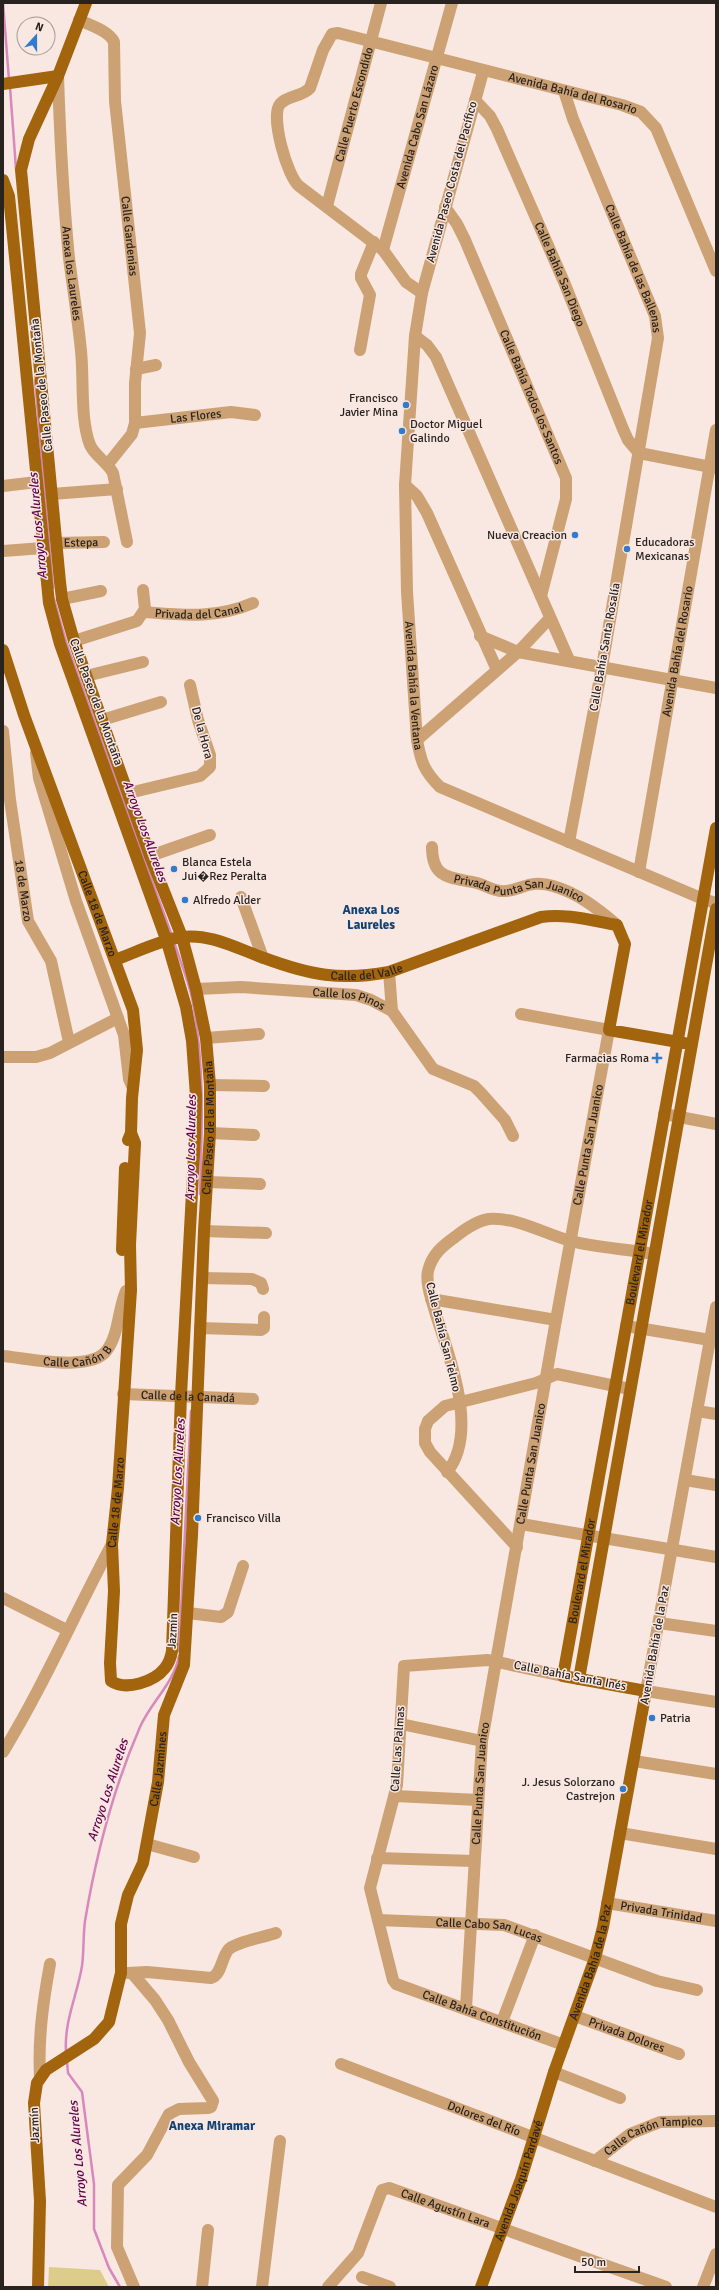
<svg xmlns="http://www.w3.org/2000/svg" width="719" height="2290" font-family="Signika,sans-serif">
<rect width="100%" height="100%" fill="#f9e7e1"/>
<!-- green -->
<path fill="#dccd8c" d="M49,2267L100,2270L109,2287H48Z"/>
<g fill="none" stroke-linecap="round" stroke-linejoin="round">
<!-- stream -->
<path stroke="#d788bd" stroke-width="2.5" d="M3,3L9,80
M10,87L16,169
M35,380L53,588
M54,599L67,645L172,936
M174,942C180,961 188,979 192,998C205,1063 202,1128 200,1194
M179,1651L191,1411
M66,2052C64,2021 77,1996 82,1966C84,1952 83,1936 85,1921C96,1855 113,1789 140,1727C151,1702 174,1683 179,1656
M67,2061L68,2073L82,2092L94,2184V2229L109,2268L120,2287"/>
<!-- minor -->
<g stroke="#cca174" stroke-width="12">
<path id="s1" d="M79,20C90,25 109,31 114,42L115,101L140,333L135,383V423L132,434L108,464"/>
<path id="s2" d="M483,72L422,293L415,336L405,485L407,592L417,740C421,762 424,771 440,787L703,899L716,903"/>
<path id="s3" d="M58,76C60,137 63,197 69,258C73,289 78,320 81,351C84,379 80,419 90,445C95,456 107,462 113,473L127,542"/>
<path id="s4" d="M564,91L573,119L655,316L658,338L602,667L569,842"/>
<path id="s5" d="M475,100L490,116L497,129L564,282L623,429L628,440L639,453"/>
<path id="s6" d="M327,206L381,3"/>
<path id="s7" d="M445,207L457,224L465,240L566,478V499L541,596"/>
<path id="s8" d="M383,250L452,3"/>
<path id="s9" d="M422,293L406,282L383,250L299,186C287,176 270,116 280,104C288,95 302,97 310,88L323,50L332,34L338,33L622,105L641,112L656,128L716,271"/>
<path d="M415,336L427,345L436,357L569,660"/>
<path d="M360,350L370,295L361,278V274L374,242"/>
<path d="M136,369L156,365"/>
<path id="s10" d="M135,423L231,412L255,415"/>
<path d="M639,453L716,468"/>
<path d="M405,485L417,496L427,513L497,670"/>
<path d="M3,486L37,482"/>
<path d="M52,494L117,489"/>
<path id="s11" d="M57,543L104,542"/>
<path d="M3,551L43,548"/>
<path d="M62,599L101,591"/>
<path id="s12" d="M144,612C183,615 216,619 253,603"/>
<path d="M480,636L518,652L716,688"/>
<path d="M74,641L137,621L145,609L143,590"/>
<path d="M86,676L143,662"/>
<path d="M102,720L161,702"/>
<path id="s13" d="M3,731L10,800L28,921L51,961L69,1042"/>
<path d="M417,740L518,652L550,618"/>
<path d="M36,753L39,778L76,901L124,1035L129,1079L133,1088"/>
<path d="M129,793L200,776L210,767V755L198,720L190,685"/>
<path id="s14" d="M432,847C432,880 451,877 477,883C484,885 492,890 500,891C519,893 528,878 553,886C578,893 598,909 617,925"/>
<path d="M150,856L210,835"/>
<path id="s15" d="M639,872L716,430"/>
<path d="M241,897L263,958"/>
<path d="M389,972L392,1011"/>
<path id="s16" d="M196,989L241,987L356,995L371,1000L392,1011L433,1069L474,1086L481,1093L505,1120L513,1136"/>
<path d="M206,1038L259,1034"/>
<path d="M3,1057H36L50,1053L118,1018"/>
<path d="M210,1085L264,1086"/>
<path d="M664,1114L716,1124"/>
<path d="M210,1133L254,1135"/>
<path d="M208,1182L260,1184"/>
<path d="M204,1231L266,1233"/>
<path d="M202,1278L252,1279L261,1283L263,1289"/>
<path d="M431,1299L556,1320"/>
<path d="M716,1307L646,1691L716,1702"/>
<path d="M626,1326L716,1341"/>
<path d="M200,1328L261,1330L264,1328V1317"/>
<path id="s17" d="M3,1356C27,1358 91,1373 107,1350C119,1334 118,1309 126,1291L131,1290"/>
<path id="s18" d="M123,1394L253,1399"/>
<path d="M697,1411L716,1414"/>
<path d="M447,1472C479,1433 450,1358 436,1315C433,1303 425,1284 428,1271C432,1255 441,1247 455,1237C465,1229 476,1221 489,1219C518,1217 544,1234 571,1241C598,1248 627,1249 654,1254"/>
<path d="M685,1480L716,1485"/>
<path d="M521,1524L716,1557"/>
<path d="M517,1547L430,1452L425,1443V1429L428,1421L445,1406L536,1383L557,1374L630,1389"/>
<path d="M3,1598L67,1630"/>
<path d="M188,1613L221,1617L228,1612L243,1566"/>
<path d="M659,1623L716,1631"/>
<path id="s19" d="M563,1676L488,1660L404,1666L397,1785L370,1888L393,1980L396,1984L564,2045"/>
<path d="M401,1724L482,1741"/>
<path d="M3,1752C44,1685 75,1613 112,1544"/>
<path d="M634,1761L716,1774"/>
<path d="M395,1796L478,1800"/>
<path d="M620,1833L716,1849"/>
<path d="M147,1844L194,1857"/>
<path d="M377,1858L474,1861"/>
<path id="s20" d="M607,1903L716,1921"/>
<path id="s21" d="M378,1920L504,1925L657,1981L697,1990"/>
<path d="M128,1973L147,1972L211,1978C222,1975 221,1957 229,1949C237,1942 264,1937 276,1933"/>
<path d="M132,1973L155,2000L168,2020L189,2062L213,2101L211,2107L208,2108L179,2109L169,2114L147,2155L118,2185L117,2247L134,2287"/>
<path id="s22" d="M466,2008L482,1741L556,1320L609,1030L521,1014"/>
<path id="s23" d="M575,2016L679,2054"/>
<path d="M502,2022L535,1935"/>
<path id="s24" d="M341,2064L716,2207"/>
<path d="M554,2072L620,2098"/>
<path d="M40,2077C38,2038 43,2002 50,1964"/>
<path id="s25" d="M595,2161L630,2134L660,2122L716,2121"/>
<path d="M362,2277L390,2287"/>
<path d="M202,2287L208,2230"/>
<path d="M262,2287L280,2141"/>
<path id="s26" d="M328,2287L358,2253L382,2190L389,2188L666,2287"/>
<path d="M703,2287L716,2254"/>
</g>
<!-- major -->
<g stroke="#a2640c" stroke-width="12">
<path d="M3,84L58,76"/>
<path id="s27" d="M3,180L9,196L49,603L60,644L167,942L186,1007L192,1041L196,1096L195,1137L181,1395L172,1651C171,1657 169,1663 165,1668C154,1682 126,1691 111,1681L110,1663L114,1591L112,1544L118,1488L131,1290L130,1245L135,1143L131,1133"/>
<path id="s28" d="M3,650L24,715L133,1010L137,1050L132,1098L131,1133L128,1140"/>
<path id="s29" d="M115,960C134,953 163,939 182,937C210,933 238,949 264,958C310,975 340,981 389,972L541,917C566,913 593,921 617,925L625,944L609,1030L684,1043"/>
<path d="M122,1250L125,1168"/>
<path d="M579,1679L716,909"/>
<path id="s30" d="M38,2287L40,2201L34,2103L37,2083L46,2070L94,2039L109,2022L121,1973V1924L128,1895L143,1863L158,1782L164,1715L184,1665L192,1535L204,1231L210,1133V1085L206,1038L196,989L182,937L150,856L74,641L62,599L60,582L21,170L29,139L58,76L86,3"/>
<path id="s31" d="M481,2287L521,2179L554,2072L595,1958L603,1927L646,1691L563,1676L716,828"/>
</g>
</g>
<!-- markers -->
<g fill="#307bcb" stroke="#f9e7e1" stroke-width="1.5">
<circle cx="406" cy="405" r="4"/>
<circle cx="402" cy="431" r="4"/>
<circle cx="575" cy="535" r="4"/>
<circle cx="627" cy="549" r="4"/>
<circle cx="174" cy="869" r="4"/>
<circle cx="185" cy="900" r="4"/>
<path d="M655 1052h4v4h4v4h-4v4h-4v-4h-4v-4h4z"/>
<circle cx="198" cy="1518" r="4"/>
<circle cx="652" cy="1718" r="4"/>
<circle cx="623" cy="1789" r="4"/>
</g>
<g text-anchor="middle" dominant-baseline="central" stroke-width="3" stroke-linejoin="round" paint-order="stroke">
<!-- street labels -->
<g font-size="12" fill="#292320" stroke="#f9e7e1">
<text stroke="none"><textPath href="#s9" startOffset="593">Avenida Bahía del Rosario</textPath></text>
<text stroke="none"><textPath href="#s6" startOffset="105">Calle Puerto Escondido</textPath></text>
<text stroke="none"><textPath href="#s8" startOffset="128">Avenida Cabo San Lázaro</textPath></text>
<text transform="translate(452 182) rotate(-75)">Avenida Paseo Costa del Pacífico</text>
<text stroke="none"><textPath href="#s1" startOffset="237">Calle Gardenias</textPath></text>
<text stroke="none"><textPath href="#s4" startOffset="191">Calle Bahía de las Ballenas</textPath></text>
<text stroke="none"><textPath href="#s3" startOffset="198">Anexa los Laureles</textPath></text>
<text stroke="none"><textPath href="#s5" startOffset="195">Calle Bahía San Diego</textPath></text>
<text transform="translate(42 385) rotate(-96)">Calle Paseo de la Montaña</text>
<text stroke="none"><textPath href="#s7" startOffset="209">Calle Bahía Todos los Santos</textPath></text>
<text stroke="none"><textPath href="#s10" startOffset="61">Las Flores</textPath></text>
<text stroke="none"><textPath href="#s11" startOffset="24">Estepa</textPath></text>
<text stroke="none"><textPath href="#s12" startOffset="55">Privada del Canal</textPath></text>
<text transform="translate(605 647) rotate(-80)">Calle Bahía Santa Rosalía</text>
<text stroke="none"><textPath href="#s15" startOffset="224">Avenida Bahía del Rosario</textPath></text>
<text stroke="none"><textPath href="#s2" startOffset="623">Avenida Bahía la Ventana</textPath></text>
<text transform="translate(96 702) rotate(70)">Calle Paseo de la Montaña</text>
<text transform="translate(202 733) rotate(75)">De la Hora</text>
<text stroke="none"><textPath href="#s13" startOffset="161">18 de Marzo</textPath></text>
<text stroke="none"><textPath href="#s14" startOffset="110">Privada Punta San Juanico</textPath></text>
<text stroke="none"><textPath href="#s28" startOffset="280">Calle 18 de Marzo</textPath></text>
<text stroke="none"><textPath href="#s29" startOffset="262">Calle del Valle</textPath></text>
<text stroke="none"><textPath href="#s16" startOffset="154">Calle los Pinos</textPath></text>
<text stroke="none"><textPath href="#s30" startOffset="1206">Calle Paseo de la Montaña</textPath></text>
<text stroke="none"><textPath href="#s22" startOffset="873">Calle Punta San Juanico</textPath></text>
<text stroke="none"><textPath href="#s31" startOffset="1135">Boulevard el Mirador</textPath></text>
<text transform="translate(443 1337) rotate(76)">Calle Bahía San Telmo</text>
<text stroke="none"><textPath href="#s17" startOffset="76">Calle Cañón B</textPath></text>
<text stroke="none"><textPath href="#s18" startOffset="65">Calle de la Canadá</textPath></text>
<text stroke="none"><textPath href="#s22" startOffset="549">Calle Punta San Juanico</textPath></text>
<text stroke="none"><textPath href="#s27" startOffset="1755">Calle 18 de Marzo</textPath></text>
<text stroke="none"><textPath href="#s31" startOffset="811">Boulevard el Mirador</textPath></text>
<text transform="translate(173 1631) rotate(-87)">Jazmín</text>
<text transform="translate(655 1645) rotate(-80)">Avenida Bahía de la Paz</text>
<text transform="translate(570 1676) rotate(11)">Calle Bahía Santa Inés</text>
<text transform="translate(398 1749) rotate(-86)">Calle Las Palmas</text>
<text stroke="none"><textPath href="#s30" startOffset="560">Calle Jazmines</textPath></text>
<text stroke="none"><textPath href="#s22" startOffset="225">Calle Punta San Juanico</textPath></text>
<text stroke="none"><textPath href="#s20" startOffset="55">Privada Trinidad</textPath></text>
<text stroke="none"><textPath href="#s21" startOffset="112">Calle Cabo San Lucas</textPath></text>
<text stroke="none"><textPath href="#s31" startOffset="343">Avenida Bahía de la Paz</textPath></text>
<text stroke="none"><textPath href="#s19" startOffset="578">Calle Bahía Constitución</textPath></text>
<text stroke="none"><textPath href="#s23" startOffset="55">Privada Dolores</textPath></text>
<text stroke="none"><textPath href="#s24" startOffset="153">Dolores del Río</textPath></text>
<text transform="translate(35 2125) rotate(-92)">Jazmín</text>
<text stroke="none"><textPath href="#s25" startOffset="66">Calle Cañón Tampico</textPath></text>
<text stroke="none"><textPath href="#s31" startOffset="113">Avenida Joaquín Pardavé</textPath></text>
<text stroke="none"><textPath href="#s26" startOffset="180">Calle Agustín Lara</textPath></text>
</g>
<!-- poi labels -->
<g font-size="12" fill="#292320" stroke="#f9e7e1" text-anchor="start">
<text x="398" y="398" text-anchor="end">Francisco<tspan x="398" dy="14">Javier Mina</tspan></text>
<text x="410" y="424">Doctor Miguel<tspan x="410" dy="14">Galindo</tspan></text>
<text x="567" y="535" text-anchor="end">Nueva Creacion</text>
<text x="635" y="542">Educadoras<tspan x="635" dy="14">Mexicanas</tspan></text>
<text x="182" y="862">Blanca Estela<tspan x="182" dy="14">Jui�Rez Peralta</tspan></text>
<text x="193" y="900">Alfredo Alder</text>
<text x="649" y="1058" text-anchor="end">Farmacias Roma</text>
<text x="206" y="1518">Francisco Villa</text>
<text x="660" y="1718">Patria</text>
<text x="615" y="1782" text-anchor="end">J. Jesus Solorzano<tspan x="615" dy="14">Castrejon</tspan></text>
</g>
<!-- water labels -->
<g font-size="13" font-style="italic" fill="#61004c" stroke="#f9e7e1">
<text transform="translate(38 526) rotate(-95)">Arroyo Los Alureles</text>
<text transform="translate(145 831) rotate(70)">Arroyo Los Alureles</text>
<text transform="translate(191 1148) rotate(-89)">Arroyo Los Alureles</text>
<text transform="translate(178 1472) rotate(-87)">Arroyo Los Alureles</text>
<text transform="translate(108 1790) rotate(-72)">Arroyo Los Alureles</text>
<text transform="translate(78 2154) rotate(-95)">Arroyo Los Alureles</text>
</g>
<!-- neighbourhood labels -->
<g font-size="13" font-weight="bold" fill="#124274" stroke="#f9e7e1">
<text x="371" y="910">Anexa Los<tspan x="371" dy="15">Laureles</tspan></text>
<text x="212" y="2126">Anexa Miramar</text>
</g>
</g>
<!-- border -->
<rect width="719" height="2290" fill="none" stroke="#292320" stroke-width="8"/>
<!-- north arrow -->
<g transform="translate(36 36) rotate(21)"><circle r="19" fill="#f9e7e1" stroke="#a69994"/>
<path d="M0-3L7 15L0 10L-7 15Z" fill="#307bcb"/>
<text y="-6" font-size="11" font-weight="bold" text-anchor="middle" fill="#292320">N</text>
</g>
<!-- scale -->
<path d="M575 2266v6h64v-6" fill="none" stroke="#292320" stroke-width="2"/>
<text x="581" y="2266" font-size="12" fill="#292320" stroke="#f9e7e1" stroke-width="3" paint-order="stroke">50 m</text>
</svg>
